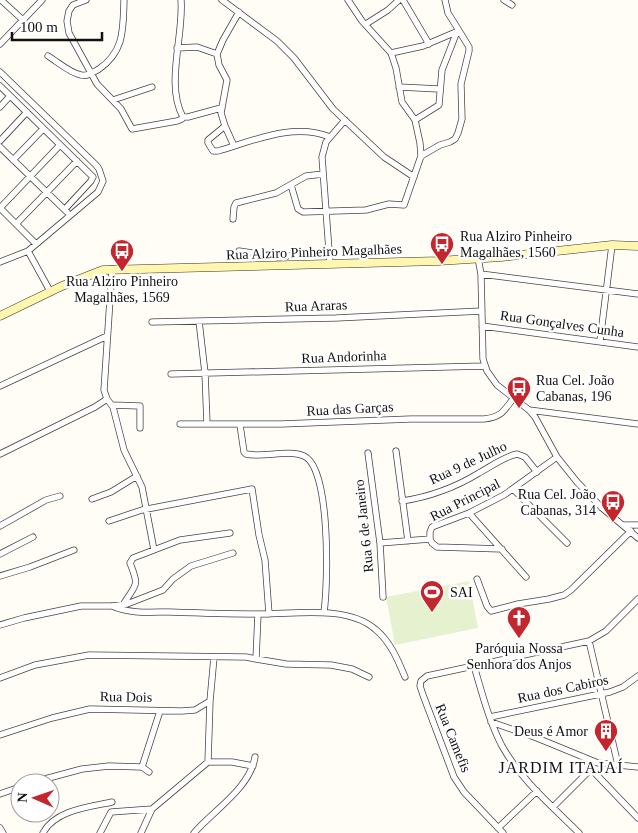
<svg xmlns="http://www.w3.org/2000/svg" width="638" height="833" font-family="Georgia,serif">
<rect width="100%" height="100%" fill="#fffdf5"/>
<!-- pitch -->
<path fill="#e6f2cf" d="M469,581L478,628L395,645L386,597Z"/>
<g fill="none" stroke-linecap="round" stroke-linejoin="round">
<!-- street casing -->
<g stroke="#444" stroke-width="7">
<path id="street" d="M1,0L23,20
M86,0L73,5L69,11L67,21L69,33L97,84L121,109L132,129L177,121L182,119L183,117H188L221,108
M181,0C184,35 165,85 183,117
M222,0L277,41L294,58L333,109L384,157L414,177
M403,0L429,44
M504,0L512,5
M366,24L388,10L399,0
M0,44L42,0
M177,48L197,47L217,54
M391,53L423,46L456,32
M48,56C58,62 70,73 81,75C88,77 93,72 99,69C125,51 123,28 124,0
M0,72L96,165L99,169L103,181L98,192L28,251L0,262
M0,86L93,177L91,181L65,209
M399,87L439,89
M113,100L152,87
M0,107L10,96
M415,120L439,105L442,70L458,29L448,13L445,0
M225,126L208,140V143L213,151H218C253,141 293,122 330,137
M0,141L27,112
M234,146L225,126L221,113L227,80L219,65L217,54L223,40L239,12
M0,147L67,212
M421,156L440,145L450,142L455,139L458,133L462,119L461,84L469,51V47L458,29
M13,160L43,129
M291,185L298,209L303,212L366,210L389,204L404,205L421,156L420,143L415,120L402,102L396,68L391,53L362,21L348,0
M0,208L60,145
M0,208L36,244
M233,219L234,207L236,203L276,193L306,176L323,174
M16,224L77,161
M28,251L50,291
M239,251L278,257L328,251
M478,258L481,274L483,359L487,371L497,385L529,410L535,417L557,457L577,482L602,508L638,538
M330,264L322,157L326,142L345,120
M481,274L638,294
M199,321L205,373L207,424
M152,322L336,318L482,311
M482,326L638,347
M600,341L612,245
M171,374L484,366
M0,386L107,336
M107,399L113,407L124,450L142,487L154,550
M112,405L140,406V428
M529,410L638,424
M180,424H281L411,419H484C501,417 503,412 513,399
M240,425L244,452L246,454C263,458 288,449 304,456C331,468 328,585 324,612
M396,451L408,541
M368,453L380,543L383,597
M0,454L95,407L107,399L104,390L112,269
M513,489L567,543
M92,499L111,492L137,476
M402,501C429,497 456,487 479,473C492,466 503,457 517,454L525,457L537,472
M469,513L526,577
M109,521L142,510L252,489L259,535L265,560L269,614
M624,525H638
M0,526L46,500L60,496
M430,539L432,543L437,547L502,549
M380,543L430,539V532L432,527L469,513L504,495L557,457
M0,554L33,537
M0,576L30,567L74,550
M477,579L487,606L491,611L518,604L549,599L564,595L571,590L631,531
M123,605C136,583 140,588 130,563L133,558L180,540L230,533
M112,606C130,614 150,612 169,612C199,613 230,614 260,614C295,614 347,605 375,629C390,641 398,660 405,677
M0,625L24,618L81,606H112L127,604L163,590L173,579L191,566L233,553
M589,641L618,765
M256,659L286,664L331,665L352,669L369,677
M474,666C482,693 489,721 502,746C521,780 552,806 579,833
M0,678L35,665L89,655L246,657L256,659L258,614
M490,717L610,692L623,687L638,676
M491,722L537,738L598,763L638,767
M0,735L52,718L90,709L182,711L195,710L210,701L214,657
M583,757L591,769L638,818
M208,762L210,701
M142,767L160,711
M30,783L82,769L109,766L142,767L149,772
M0,794L20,787
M553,807L591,769
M0,828L3,833
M498,828L537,791
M43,833C55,810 89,807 112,802
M100,833L111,812L152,809
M141,833L152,809L208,762H232L253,766
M194,833C214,810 250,788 255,757
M503,833L464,792L454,777L423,695L420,686L421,681L427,676L589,641L606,631L638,599"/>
</g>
<!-- secondary casing -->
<g stroke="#333" stroke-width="9">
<path id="secondary" d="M0,316L62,286L103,270L438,261L501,257L612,245L638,246"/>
</g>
<!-- street -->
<use href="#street" stroke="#fff" stroke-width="5.5"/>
<!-- secondary -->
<use href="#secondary" stroke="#fff6b0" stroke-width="8"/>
</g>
<!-- icons -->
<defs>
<g id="bus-pin" transform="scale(1.25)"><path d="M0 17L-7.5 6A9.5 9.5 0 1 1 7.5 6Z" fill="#c4262e" stroke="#fff"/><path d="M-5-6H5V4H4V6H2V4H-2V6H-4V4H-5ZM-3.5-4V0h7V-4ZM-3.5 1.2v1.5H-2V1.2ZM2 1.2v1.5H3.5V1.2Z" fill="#fff"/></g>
<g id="stadium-pin" transform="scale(1.25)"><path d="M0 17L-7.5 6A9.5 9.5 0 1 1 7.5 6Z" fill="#c4262e" stroke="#fff"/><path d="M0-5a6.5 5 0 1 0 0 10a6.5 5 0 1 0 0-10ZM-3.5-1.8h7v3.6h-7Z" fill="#fff"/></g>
<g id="church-pin" transform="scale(1.25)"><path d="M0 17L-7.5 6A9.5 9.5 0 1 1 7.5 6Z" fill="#c4262e" stroke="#fff"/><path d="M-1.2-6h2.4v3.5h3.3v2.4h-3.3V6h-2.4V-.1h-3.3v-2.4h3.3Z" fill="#fff"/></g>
<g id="building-pin" transform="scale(1.25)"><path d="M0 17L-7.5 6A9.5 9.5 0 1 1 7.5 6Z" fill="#c4262e" stroke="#fff"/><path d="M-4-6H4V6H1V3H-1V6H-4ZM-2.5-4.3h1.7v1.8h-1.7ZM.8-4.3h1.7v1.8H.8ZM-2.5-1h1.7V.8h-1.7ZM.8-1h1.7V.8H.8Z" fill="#fff"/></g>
</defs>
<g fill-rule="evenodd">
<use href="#bus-pin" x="442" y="244"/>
<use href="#bus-pin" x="122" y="251"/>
<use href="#bus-pin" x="519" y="388"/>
<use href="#bus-pin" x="613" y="502"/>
<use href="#stadium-pin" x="432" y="592"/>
<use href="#church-pin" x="519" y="618"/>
<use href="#building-pin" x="606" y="731"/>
</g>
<g text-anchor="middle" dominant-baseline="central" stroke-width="5" stroke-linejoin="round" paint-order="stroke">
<!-- poi labels -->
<g font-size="14" fill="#111" stroke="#fff" text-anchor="start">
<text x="460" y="236">Rua Alziro Pinheiro<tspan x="460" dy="16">Magalhães, 1560</tspan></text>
<text x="122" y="281" text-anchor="middle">Rua Alziro Pinheiro<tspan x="122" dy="16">Magalhães, 1569</tspan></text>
<text x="536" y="380">Rua Cel. João<tspan x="536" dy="16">Cabanas, 196</tspan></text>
<text x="596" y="494" text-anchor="end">Rua Cel. João<tspan x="596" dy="16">Cabanas, 314</tspan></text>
<text x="450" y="592">SAI</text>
<text x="519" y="648" text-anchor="middle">Paróquia Nossa<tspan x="519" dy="16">Senhora dos Anjos</tspan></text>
<text x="588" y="731" text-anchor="end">Deus é Amor</text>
</g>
<!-- street labels -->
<g font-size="14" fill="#111" stroke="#fff">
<text transform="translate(314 252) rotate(-2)">Rua Alziro Pinheiro Magalhães</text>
<text transform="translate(316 306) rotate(-2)">Rua Araras</text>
<text transform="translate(562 324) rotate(8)">Rua Gonçalves Cunha</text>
<text transform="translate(344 357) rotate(-2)">Rua Andorinha</text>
<text transform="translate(350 409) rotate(-3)">Rua das Garças</text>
<text transform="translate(468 463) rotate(-25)">Rua 9 de Julho</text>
<text transform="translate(465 500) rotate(-27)">Rua Principal</text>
<text transform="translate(364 526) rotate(-96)">Rua 6 de Janeiro</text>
<text transform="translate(563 689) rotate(-12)">Rua dos Cabiros</text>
<text transform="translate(126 697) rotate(1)">Rua Dois</text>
<text transform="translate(453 738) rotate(68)">Rua Camefis</text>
</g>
<!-- quarter labels -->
<g font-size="16" letter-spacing="1" fill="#111" stroke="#fff">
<text x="561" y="767">JARDIM ITAJAÍ</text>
</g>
</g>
<!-- north arrow -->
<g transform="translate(35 798) rotate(272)"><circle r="24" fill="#ffffff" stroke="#a0a0a0"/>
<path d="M0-4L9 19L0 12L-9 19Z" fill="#c4262e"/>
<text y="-8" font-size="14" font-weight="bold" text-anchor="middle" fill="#111111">N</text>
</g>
<!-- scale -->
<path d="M12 32v8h90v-8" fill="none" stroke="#111111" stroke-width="2.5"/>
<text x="20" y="32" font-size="15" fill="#111111" stroke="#ffffff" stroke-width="4" paint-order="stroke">100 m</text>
</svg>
